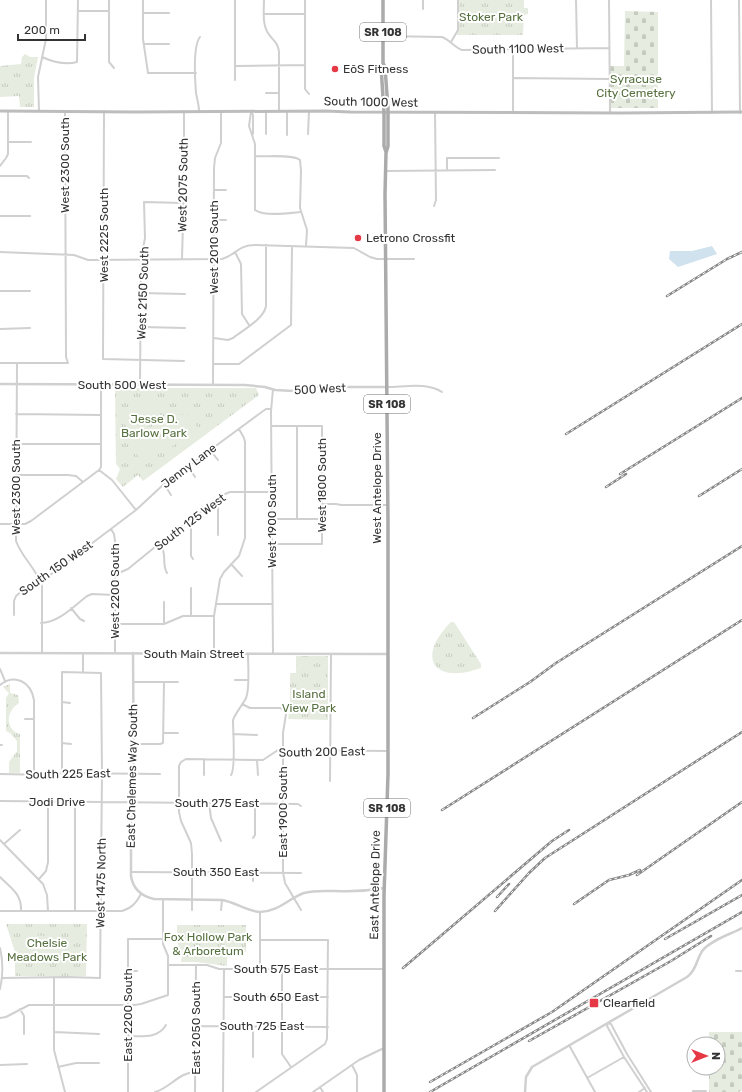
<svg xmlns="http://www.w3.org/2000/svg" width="742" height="1092" font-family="Rubik,sans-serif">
<defs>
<pattern id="cemetery-stones" width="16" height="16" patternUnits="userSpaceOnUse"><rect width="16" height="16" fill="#e6ecdf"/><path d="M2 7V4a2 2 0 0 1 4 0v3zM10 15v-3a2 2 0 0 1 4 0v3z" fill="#c6cbc0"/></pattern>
<pattern id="park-tufts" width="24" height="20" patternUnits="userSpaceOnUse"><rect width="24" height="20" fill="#e6ecdf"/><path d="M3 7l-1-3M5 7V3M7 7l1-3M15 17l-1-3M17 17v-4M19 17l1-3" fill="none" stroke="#c6cbc0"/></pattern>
</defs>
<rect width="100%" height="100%" fill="#fff"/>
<!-- cemetery -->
<path fill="url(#cemetery-stones)" d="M625,11L658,12V108H610V66H624Z
M709,1032H742V1090L739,1092H709V1068H718V1044H709Z"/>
<!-- park -->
<path fill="url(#park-tufts)" d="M458,0H524V8H528V14L524,15L523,35H457Z
M25,54L30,57H38L34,78V107H20L19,96L0,97V66L21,64L22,57Z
M115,388H256L259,395L143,481L138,475L123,487L116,479L120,469L116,464Z
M451,622H454L481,664V668C434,685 415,658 451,622Z
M296,656H328V720L288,719L289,713L288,709L290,706V673H296Z
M10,684V693L18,695L19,703C17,705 13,707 12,710C5,719 10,732 20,734V773H9V762L17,751V741L10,733L6,731V698L9,693L3,687Z
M6,924H87L86,976H15V952Z
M177,925H246V952H227V966L196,962H181L182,953L177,942Z"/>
<!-- pitch -->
<path fill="#e6ecdf" d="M148,399H151L160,413L159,415L161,418L132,436L122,420L135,412L134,408Z
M186,412L198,428L170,448L159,432Z
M152,431L163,447L142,462L131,446Z
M27,935L47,936V953H26Z"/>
<!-- water -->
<path fill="#cfe2ee" d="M712,246L717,254L678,267L669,259L670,251H692Z"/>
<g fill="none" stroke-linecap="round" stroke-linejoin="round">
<!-- minor -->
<path stroke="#d0d0d0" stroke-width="2" d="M109,0V62L114,68
M143,0V39L148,73H196
M235,0V80
M264,0C264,10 262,24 268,33C273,41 278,42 279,52V111
M305,0V89L309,94
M576,0L577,48
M609,0L610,113
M711,0L712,113
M739,0L740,113
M423,9V0
M78,11H109
M143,13H169
M264,14H305
M383,36L442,37C450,40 454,47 462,50L609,48
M451,42L458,30V0
M144,44H169
M513,50V113
M42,57C53,62 66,65 77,62L78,0
M236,66L305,65
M514,78L609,79
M266,93H279
M39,111L38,77L46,39V0
M104,111L103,359L184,361
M199,111C199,105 197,99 196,93C195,80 193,46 200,37
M251,111L253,115V134
M251,112L249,126L255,144V210C264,217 290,213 300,212
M266,112V134
M308,134L309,111
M287,135V111
M8,142H31
M255,156C265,157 294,154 300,160L301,171L300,208L307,230L306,246
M0,166L6,158L8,154V111
M447,170V158H499
M386,171L495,170
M0,176H27L29,178
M214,190H226
M434,206L436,200L435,112
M0,216H30
M214,220H226
M0,252L74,255L88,260L222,259C236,255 238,245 255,245L354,248L370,257L377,259H414
M235,252L241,264L242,314L249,325
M182,259L184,188V111
M0,291H30
M141,293L185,294
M142,327L185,328
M0,329L30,328
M214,338L228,340L233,338C243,330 264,319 266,306V245
M0,363H68L66,357L65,111
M17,363L16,541C22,558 37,569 42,586V653
M213,364H239L291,325L292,246
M140,384L141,259L145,238L144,202L183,203
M213,384L214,168L215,158L221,143V111
M387,387C404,387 427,382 442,392
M16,414L101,415
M271,426H322V544H272
M297,427V519
M16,444H101
M210,450L218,460
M188,466L195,477
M99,470L101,467V385
M99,470L112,480L136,510
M16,475H68L76,476L83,482
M164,484L171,495
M214,501L218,508V535
M322,504H336L341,505H388
M272,519H322
M188,521L191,527V556L193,559
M0,524H25L31,521L99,470
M111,529L114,534L115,541V653
M160,544C168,555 161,563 167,573
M231,564L242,576
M115,572H121L128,569L166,538L225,494L230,492H272
M191,588V616
M164,602V624
M217,604H272
M71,608L80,619L84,621
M14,615V601L16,596L29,585L50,575L136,510L164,484L259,414L266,409H271
M41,623C58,623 74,606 87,596L92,594L115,595
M115,624H164L183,616H214
M83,653V673
M214,654V616L220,579L224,572L239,556L245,538V442L244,438L239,429
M273,654L271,411L273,389
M0,669L5,681
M235,680H248
M133,682H178
M0,685C15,673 31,682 34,700V775
M62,702L70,703
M242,704L250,708H280L285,710L286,714L283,733V872L285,883L301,910
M25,719H34
M164,733H178
M233,734L257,735
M62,743L71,744
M133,744H160L163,743L164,682
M0,745H2
M257,760L258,775
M0,774L50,775L62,773L160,774
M204,775V759
M231,775C236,769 233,731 233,720C236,712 242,706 246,698C250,690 248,664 248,654
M330,781L331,654
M0,801L298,804L301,806
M209,803L211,818L221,841
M253,838L255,835V804
M0,840L43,884L47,895L48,911
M4,844L20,830
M131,872L301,873
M253,872V881
M0,877C11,888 22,894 21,911
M39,879L46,871L48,862V802
M75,910V802
M192,910V854L191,843L181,821L179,812V766L181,762L186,759L263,760L278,750L388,751
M221,910L222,900
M0,911H122C132,908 136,903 141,894
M0,948C3,961 3,976 0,989
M168,965H207L219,969H384
M260,969V912
M282,969V1054L291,1067
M128,971H137
M736,971H742
M54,977V1050L65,1092
M2,978L67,977L100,978L102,773L101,673L62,672V773
M224,997H328
M20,1009L24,1016V1034
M0,1018L6,1017L29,1005H134L141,1004L168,995V956L163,944V900
M608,1023L611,1024L627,1054L651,1092
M608,1023L607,1026L624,1057L647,1092
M196,1026L328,1027
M253,1026V1057
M54,1032L99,1034
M128,1036C141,1036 158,1039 166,1025
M569,1045L595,1092
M0,1065L27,1064
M352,1065L357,1075V1092
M58,1067L76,1063H99
M587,1078L624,1057
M320,1087L323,1092
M128,1092V939H163
M155,1092C170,1088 179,1072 196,1072
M195,1092L196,965
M223,1092L224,969
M256,1092L325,1044L327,1039L328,940H260
M313,1092L359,1060L384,1048
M639,1092L645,1088
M693,1092V1091H706"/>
<!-- tertiary -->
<path stroke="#d0d0d0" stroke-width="2.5" d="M0,384L245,385L265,387L275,390L294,391L316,387H387
M0,653L388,654
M133,653L134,793L131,824V876C133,889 141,896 154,899L222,900C235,902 246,911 260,912C278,912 289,898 304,893C314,890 325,891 335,891C352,892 367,891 384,888
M525,1092L526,1077L532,1067L687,977C697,970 696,959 703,950C711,940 731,934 742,928"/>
<!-- secondary -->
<path stroke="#bdbdbd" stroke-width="3" d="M0,111L136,112L326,111L350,112L621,113L742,112"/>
<!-- primary -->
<path stroke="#ababab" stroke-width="3.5" d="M383,0V63L381,67L384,112V146L386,152
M383,63L385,67L388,109V146L386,153L385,194L388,523V774L384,895V1092"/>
<!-- rail casing -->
<g stroke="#888" stroke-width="2.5">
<path id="rail" d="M667,296L727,259L742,252
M566,434L742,324
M620,474L742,398
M606,487L626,474
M699,496L742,469
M473,718L530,682L556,663L742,546
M442,810L742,620
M637,875L742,802
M497,897L509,884
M574,904L609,880L629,875L640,870
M495,911L529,873L545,858L742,732
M665,939L742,895
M403,968L552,841L569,830
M529,1041L671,961L711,936
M430,1082L552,1012L742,880
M430,1092L742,912"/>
</g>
<!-- rail -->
<use href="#rail" stroke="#fff" stroke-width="1" stroke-dasharray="3" stroke-linecap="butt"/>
</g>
<!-- markers -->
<g fill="#e63946" stroke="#fff" stroke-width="1.5">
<circle cx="335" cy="69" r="4"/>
<circle cx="358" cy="238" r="4"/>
<rect x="589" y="998" width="10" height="10" rx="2"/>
</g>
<g text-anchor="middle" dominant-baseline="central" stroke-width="4" stroke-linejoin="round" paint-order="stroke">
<!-- shield labels -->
<g fill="#fff" stroke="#707070" stroke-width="1">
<rect x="360" y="23" width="46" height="18" rx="3"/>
<rect x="364" y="395" width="46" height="18" rx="3"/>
<rect x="364" y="799" width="46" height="18" rx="3"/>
</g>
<g font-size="11" font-weight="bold" fill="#333">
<text x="383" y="32">SR 108</text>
<text x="387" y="404">SR 108</text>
<text x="387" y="808">SR 108</text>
</g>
<!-- park labels -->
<g font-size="12" fill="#56703f" stroke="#fff">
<text x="491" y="17">Stoker Park</text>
<text x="636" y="79">Syracuse<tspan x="636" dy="14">City Cemetery</tspan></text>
<text x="154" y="419">Jesse D.<tspan x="154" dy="14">Barlow Park</tspan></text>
<text x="309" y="694">Island<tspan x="309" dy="14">View Park</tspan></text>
<text x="208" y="937">Fox Hollow Park<tspan x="208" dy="14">&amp; Arboretum</tspan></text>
<text x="47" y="943">Chelsie<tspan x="47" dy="14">Meadows Park</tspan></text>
</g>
<!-- street labels -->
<g font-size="12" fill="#333" stroke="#fff">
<text transform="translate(518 49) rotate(-1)">South 1100 West</text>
<text transform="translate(371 102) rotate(1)">South 1000 West</text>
<text transform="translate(65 165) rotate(-90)">West 2300 South</text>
<text transform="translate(183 185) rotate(-89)">West 2075 South</text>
<text transform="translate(104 235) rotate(-90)">West 2225 South</text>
<text transform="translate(214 247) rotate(-90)">West 2010 South</text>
<text transform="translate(143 293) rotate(-88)">West 2150 South</text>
<text x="122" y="385">South 500 West</text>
<text transform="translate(320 389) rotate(-3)">500 West</text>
<text transform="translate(189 466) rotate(-37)">Jenny Lane</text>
<text transform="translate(322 485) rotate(-90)">West 1800 South</text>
<text transform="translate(16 487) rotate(-90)">West 2300 South</text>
<text transform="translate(377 488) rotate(-90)">West Antelope Drive</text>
<text transform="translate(272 521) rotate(-90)">West 1900 South</text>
<text transform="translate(190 522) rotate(-37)">South 125 West</text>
<text transform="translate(56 568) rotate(-35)">South 150 West</text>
<text transform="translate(115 591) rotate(-90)">West 2200 South</text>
<text x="194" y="654">South Main Street</text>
<text transform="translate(322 752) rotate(-1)">South 200 East</text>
<text transform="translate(68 774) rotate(-1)">South 225 East</text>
<text transform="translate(132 776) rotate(-89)">East Chelemes Way South</text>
<text x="57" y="802">Jodi Drive</text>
<text x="217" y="803">South 275 East</text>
<text transform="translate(283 812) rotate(-90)">East 1900 South</text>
<text x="216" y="872">South 350 East</text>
<text transform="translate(101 883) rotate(-89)">West 1475 North</text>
<text transform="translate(375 885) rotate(-89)">East Antelope Drive</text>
<text x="276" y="969">South 575 East</text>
<text x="276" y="997">South 650 East</text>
<text transform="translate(128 1015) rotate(-90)">East 2200 South</text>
<text x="262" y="1026">South 725 East</text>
<text transform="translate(196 1028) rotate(-90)">East 2050 South</text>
</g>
<!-- poi labels -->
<g font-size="12" fill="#333" stroke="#fff" text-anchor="start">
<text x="343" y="69">EōS Fitness</text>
<text x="366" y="238">Letrono Crossfit</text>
<text x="603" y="1003">Clearfield</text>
</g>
</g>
<!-- north arrow -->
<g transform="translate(706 1056) rotate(90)"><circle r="19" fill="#ffffff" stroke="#adadad"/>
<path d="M0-3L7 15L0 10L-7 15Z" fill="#e63946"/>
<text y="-6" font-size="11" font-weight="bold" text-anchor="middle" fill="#333333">N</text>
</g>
<!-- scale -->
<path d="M18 34v6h67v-6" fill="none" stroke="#333333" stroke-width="2"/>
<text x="24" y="34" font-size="12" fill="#333333" stroke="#ffffff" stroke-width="3" paint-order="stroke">200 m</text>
</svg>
